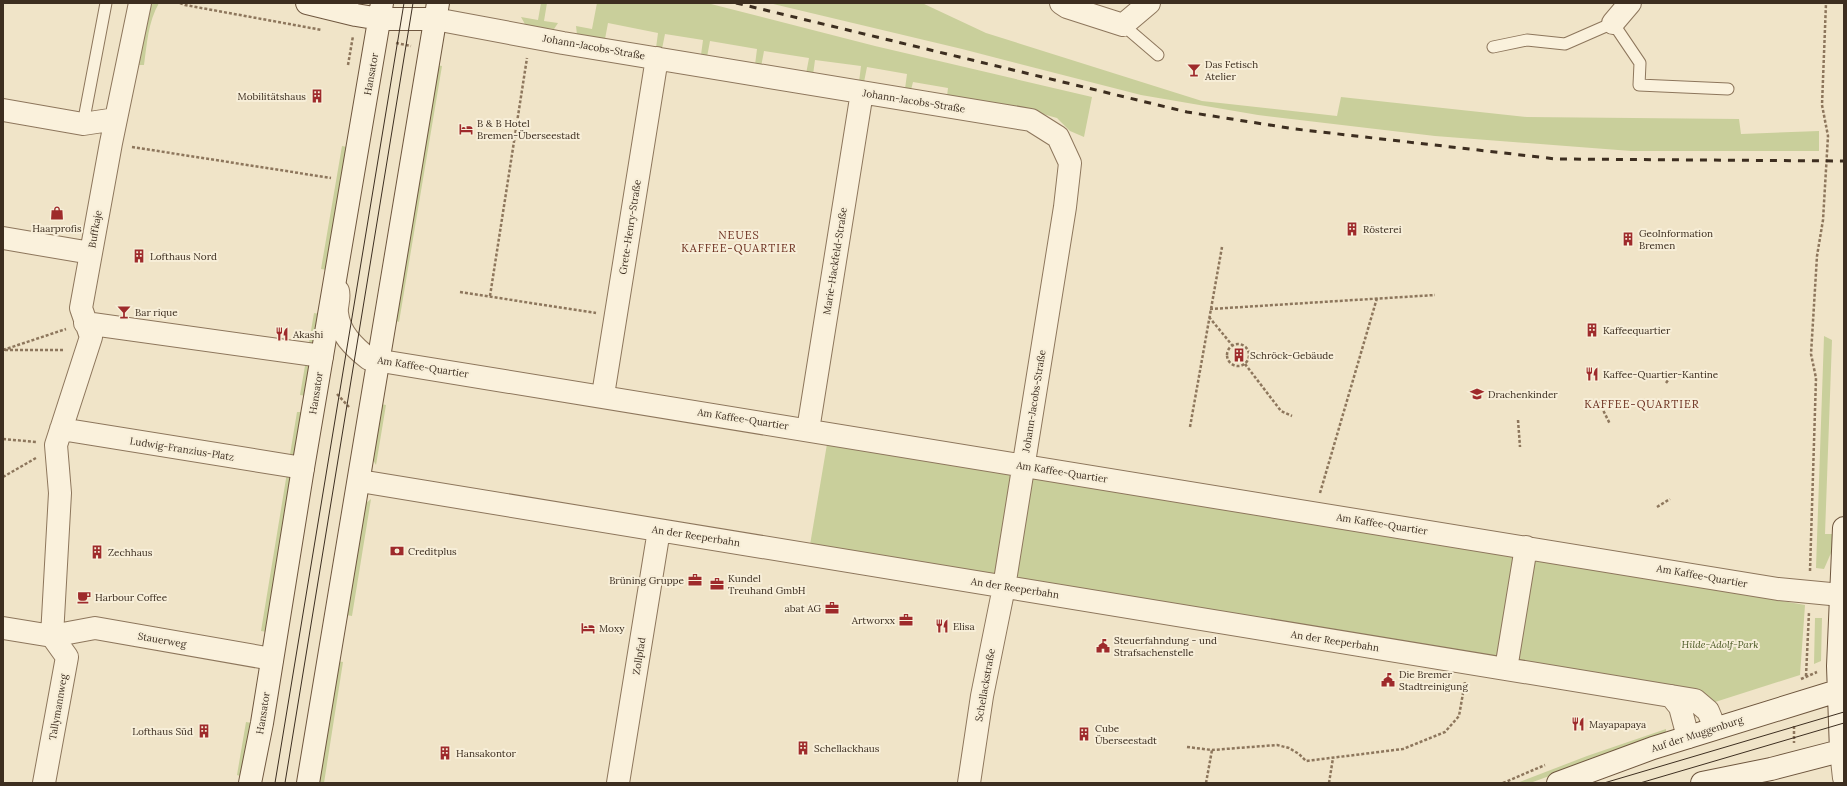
<svg xmlns="http://www.w3.org/2000/svg" width="1847" height="786" font-family="Lora,serif">
<rect width="100%" height="100%" fill="#f0e4c8"/>
<!-- green -->
<path fill="#c9cf9b" d="M153,3H159C148,22 147,44 144,65H139L149,10Z
M541,3H547L544,21L558,23L554,29L526,26L521,17L538,20Z
M597,3H707L875,46L1092,97L1084,137L1070,131L1057,118L1032,111L947,96L948,88L913,82L911,90L905,89L907,74L867,67L864,82H859L861,66L815,60L813,75L806,74L809,58L764,51L761,67L755,65L757,49L710,41L707,57L701,55L703,40L665,34L662,49L656,48L658,33L608,23L605,39L577,35L576,26L592,29Z
M769,3H922L986,33L1202,101L1337,116L1341,97L1527,117L1739,119L1741,134L1819,131V151H1631L1435,136L1258,115L1141,95L962,49Z
M436,65L442,66L399,322L394,320Z
M342,146L347,147L327,270L321,269Z
M314,313L320,314L306,396L300,395Z
M1824,336L1832,340L1825,534H1833L1831,553L1824,569L1816,568Z
M381,404L386,405L376,465L373,460Z
M297,412H303L267,632L261,631Z
M827,444L1534,557L1805,605L1800,675L1712,703L810,545Z
M371,499L352,616L346,615L363,511L366,503Z
M1815,618H1822L1821,661L1814,664Z
M337,661L343,662L324,783H317Z
M246,722L252,723L247,750L240,776L237,775Z
M1666,729V734L1530,783H1517L1587,756Z"/>
<g fill="none" stroke-linecap="round" stroke-linejoin="round">
<!-- lane casing -->
<g stroke="#8d765c" stroke-width="13">
<path id="lane" d="M1123,25L1158,55
M1493,47L1527,40L1565,44L1613,23L1640,63L1639,85L1728,89
M83,124L106,3"/>
</g>
<!-- street casing -->
<g stroke="#8d765c" stroke-width="24">
<path id="street" d="M1061,3L1067,7L1123,25L1149,3
M435,19L563,43L1031,120L1058,137L1070,163L1065,207L1004,587L982,696L969,783
M1613,23L1630,3
M3,110L83,124L116,119
M3,238L91,253
M338,291C340,298 336,306 337,313C339,333 354,347 369,359L1778,589L1841,595
M85,323L322,356
M603,395L657,58
M61,429L303,468
M808,430L862,92
M360,481L1695,700L1708,711L1715,728
M3,628L52,636L95,628L272,659
M52,636L60,493L56,445L91,337L81,308L111,143L140,3
M1506,669L1526,547
M1671,696L1680,707L1688,737
M1841,751L1844,778
M44,783L67,657L52,636
M618,783L659,530"/>
</g>
<!-- secondary casing -->
<g stroke="#6f573f" stroke-width="24">
<path id="secondary" d="M307,3L356,15L380,19H435
M1841,751L1838,666L1844,528
M250,783L262,723L303,468L382,3
M308,783L438,3
M1558,783L1653,748L1844,689
M1702,783L1771,769L1844,750"/>
</g>
<!-- path -->
<path stroke="#8d765c" stroke-width="2.5" stroke-dasharray="3 2" stroke-linecap="butt" d="M180,3L185,5L322,30
M396,43L411,46
M348,65L353,36
M132,147L331,178
M460,292L596,313
M490,296L527,58
M1210,309L1435,295
M1209,317L1232,345
M1227 355a11 11 0 1 1 22 0a11 11 0 1 1-22 0Z
M3,350L66,329
M5,350H64
M1245,364L1281,411L1292,416
M1666,383L1672,375
M337,394L349,407
M1599,402L1610,424
M1518,420L1520,447
M1190,427L1222,247
M3,439L36,442
M3,477L36,458
M1320,493L1377,298
M1657,507L1670,499
M1810,571L1816,378L1811,354L1817,256L1823,220L1828,136L1822,105L1826,3
M1806,676L1809,612
M1801,679L1817,672
M1794,726V743
M1187,747L1212,750L1277,745L1289,748L1299,754L1306,761L1403,749L1445,732L1459,716L1465,682
M1206,783L1212,750
M1329,783L1333,758
M1503,783L1545,765"/>
<!-- lane -->
<use href="#lane" stroke="#faf1dc" stroke-width="11"/>
<!-- street -->
<use href="#street" stroke="#faf1dc" stroke-width="22"/>
<!-- secondary -->
<use href="#secondary" stroke="#faf1dc" stroke-width="22"/>
<!-- tram -->
<path stroke="#3d2e20" stroke-width="1" d="M275,783L404,3
M285,783L413,3
M1604,783L1844,712
M1640,783L1844,723"/>
<!-- rail -->
<path stroke="#3d2e20" stroke-width="3" stroke-dasharray="7 7" stroke-linecap="butt" d="M736,3L1187,112L1295,129L1556,159L1844,161"/>
</g>
<!-- icons -->
<defs>
<g id="bar-bare" transform="scale(1.08)"><path d="M-6-5H6L.8 .8V4.5H3.5V6h-7V4.5H-.8V.8Z" fill="#9e2a2b" stroke="#f7eed8" stroke-width="2.5" paint-order="stroke"/></g>
<g id="building-bare" transform="scale(1.08)"><path d="M-4-6H4V6H1V3H-1V6H-4ZM-2.5-4.3h1.7v1.8h-1.7ZM.8-4.3h1.7v1.8H.8ZM-2.5-1h1.7V.8h-1.7ZM.8-1h1.7V.8H.8Z" fill="#9e2a2b" stroke="#f7eed8" stroke-width="2.5" paint-order="stroke"/></g>
<g id="hotel-bare" transform="scale(1.08)"><path d="M-6-4.5h1.5V1H6V5H4.5V3h-9V5H-6ZM-4 0a1.8 1.8 0 1 1 3.6 0ZM.5 0V-2.5h3Q6-2.5 6 0Z" fill="#9e2a2b" stroke="#f7eed8" stroke-width="2.5" paint-order="stroke"/></g>
<g id="shop-bare" transform="scale(1.08)"><path d="M-5-2.5h2.3a2.7 3.5 0 0 1 5.4 0H5L5.5 6h-11ZM-1.5-2.5h3a1.5 2.3 0 0 0-3 0Z" fill="#9e2a2b" stroke="#f7eed8" stroke-width="2.5" paint-order="stroke"/></g>
<g id="restaurant-bare" transform="scale(1.08)"><path d="M-5-6h1v4h1v-4h1v4h1v-4h1v5L-1.5 .5V6h-2V.5L-5-1ZM5-6V6H3V1.5H1.5Q1.5-4 5-6Z" fill="#9e2a2b" stroke="#f7eed8" stroke-width="2.5" paint-order="stroke"/></g>
<g id="school-bare" transform="scale(1.08)"><path d="M0-5L7-2L0 1L-7-2ZM-4 1L0 2.5L4 1V4Q0 6-4 4Z" fill="#9e2a2b" stroke="#f7eed8" stroke-width="2.5" paint-order="stroke"/></g>
<g id="bank-bare" transform="scale(1.08)"><path d="M-6-4H6V4H-6ZM0-2.3a2.3 2.3 0 1 0 0 4.6a2.3 2.3 0 1 0 0-4.6Z" fill="#9e2a2b" stroke="#f7eed8" stroke-width="2.5" paint-order="stroke"/></g>
<g id="office-bare" transform="scale(1.08)"><path d="M-6-3h4V-5.5h4V-3h4V5H-6ZM-1-4.5V-3h2v-1.5ZM-6 0V1H6V0Z" fill="#9e2a2b" stroke="#f7eed8" stroke-width="2.5" paint-order="stroke"/></g>
<g id="cafe-bare" transform="scale(1.08)"><path d="M-5.5-4.5H6V0H3Q3 3.5 0 3.5H-2.5Q-5.5 3.5-5.5 0ZM3-3.2v2h1.7v-2ZM-6 4.5H4V6H-6Z" fill="#9e2a2b" stroke="#f7eed8" stroke-width="2.5" paint-order="stroke"/></g>
<g id="civic-bare" transform="scale(1.08)"><path d="M-.6-6.5H3V-4.5H.6V-3L4-1V1h2V6H-6V1h2V-1L-.6-3ZM-1.2 2.5V6h2.4V2.5Z" fill="#9e2a2b" stroke="#f7eed8" stroke-width="2.5" paint-order="stroke"/></g>
</defs>
<g fill-rule="evenodd">
<use href="#bar-bare" x="1194" y="70"/>
<use href="#building-bare" x="317" y="96"/>
<use href="#hotel-bare" x="466" y="129"/>
<use href="#shop-bare" x="57" y="213"/>
<use href="#building-bare" x="1352" y="229"/>
<use href="#building-bare" x="1628" y="239"/>
<use href="#building-bare" x="139" y="256"/>
<use href="#bar-bare" x="124" y="312"/>
<use href="#building-bare" x="1592" y="330"/>
<use href="#restaurant-bare" x="282" y="334"/>
<use href="#building-bare" x="1239" y="355"/>
<use href="#restaurant-bare" x="1592" y="374"/>
<use href="#school-bare" x="1477" y="394"/>
<use href="#bank-bare" x="397" y="551"/>
<use href="#building-bare" x="97" y="552"/>
<use href="#office-bare" x="695" y="580"/>
<use href="#office-bare" x="717" y="584"/>
<use href="#cafe-bare" x="84" y="597"/>
<use href="#office-bare" x="832" y="608"/>
<use href="#office-bare" x="906" y="620"/>
<use href="#restaurant-bare" x="942" y="626"/>
<use href="#hotel-bare" x="588" y="628"/>
<use href="#civic-bare" x="1103" y="646"/>
<use href="#civic-bare" x="1388" y="680"/>
<use href="#restaurant-bare" x="1578" y="724"/>
<use href="#building-bare" x="204" y="731"/>
<use href="#building-bare" x="1084" y="734"/>
<use href="#building-bare" x="803" y="748"/>
<use href="#building-bare" x="445" y="753"/>
</g>
<g text-anchor="middle" dominant-baseline="central" stroke-width="4" stroke-linejoin="round" paint-order="stroke">
<!-- street labels -->
<g font-size="10" fill="#3d2e20" stroke="#f7eed8">
<text transform="translate(594 47) rotate(10)">Johann-Jacobs-Straße</text>
<text transform="translate(371 74) rotate(-80)">Hansator</text>
<text transform="translate(914 101) rotate(9)">Johann-Jacobs-Straße</text>
<text transform="translate(630 227) rotate(-81)">Grete-Henry-Straße</text>
<text transform="translate(95 229) rotate(-80)">Buffkaje</text>
<text transform="translate(835 261) rotate(-81)">Marie-Hackfeld-Straße</text>
<text transform="translate(423 367) rotate(9)">Am Kaffee-Quartier</text>
<text transform="translate(316 393) rotate(-81)">Hansator</text>
<text transform="translate(1034 401) rotate(-81)">Johann-Jacobs-Straße</text>
<text transform="translate(743 419) rotate(9)">Am Kaffee-Quartier</text>
<text transform="translate(182 449) rotate(9)">Ludwig-Franzius-Platz</text>
<text transform="translate(1062 472) rotate(9)">Am Kaffee-Quartier</text>
<text transform="translate(1382 524) rotate(9)">Am Kaffee-Quartier</text>
<text transform="translate(696 536) rotate(9)">An der Reeperbahn</text>
<text transform="translate(1702 576) rotate(10)">Am Kaffee-Quartier</text>
<text transform="translate(1015 588) rotate(9)">An der Reeperbahn</text>
<text transform="translate(162 640) rotate(10)">Stauerweg</text>
<text transform="translate(1335 641) rotate(9)">An der Reeperbahn</text>
<text transform="translate(639 656) rotate(-81)">Zollpfad</text>
<text transform="translate(985 685) rotate(-80)">Schellackstraße</text>
<text transform="translate(58 707) rotate(-80)">Tallymannweg</text>
<text transform="translate(263 713) rotate(-81)">Hansator</text>
<text transform="translate(1697 734) rotate(-18)">Auf der Muggenburg</text>
</g>
<!-- poi labels -->
<g font-size="10" fill="#3d2e20" stroke="#f7eed8" text-anchor="start">
<text x="1205" y="64">Das Fetisch<tspan x="1205" dy="12">Atelier</tspan></text>
<text x="306" y="96" text-anchor="end">Mobilitätshaus</text>
<text x="477" y="123">B &amp; B Hotel<tspan x="477" dy="12">Bremen-Überseestadt</tspan></text>
<text x="57" y="228" text-anchor="middle">Haarprofis</text>
<text x="1363" y="229">Rösterei</text>
<text x="1639" y="233">GeoInformation<tspan x="1639" dy="12">Bremen</tspan></text>
<text x="150" y="256">Lofthaus Nord</text>
<text x="135" y="312">Bar rique</text>
<text x="1603" y="330">Kaffeequartier</text>
<text x="293" y="334">Akashi</text>
<text x="1250" y="355">Schröck-Gebäude</text>
<text x="1603" y="374">Kaffee-Quartier-Kantine</text>
<text x="1488" y="394">Drachenkinder</text>
<text x="408" y="551">Creditplus</text>
<text x="108" y="552">Zechhaus</text>
<text x="728" y="578">Kundel<tspan x="728" dy="12">Treuhand GmbH</tspan></text>
<text x="684" y="580" text-anchor="end">Brüning Gruppe</text>
<text x="95" y="597">Harbour Coffee</text>
<text x="821" y="608" text-anchor="end">abat AG</text>
<text x="895" y="620" text-anchor="end">Artworxx</text>
<text x="953" y="626">Elisa</text>
<text x="599" y="628">Moxy</text>
<text x="1114" y="640">Steuerfahndung - und<tspan x="1114" dy="12">Strafsachenstelle</tspan></text>
<text x="1399" y="674">Die Bremer<tspan x="1399" dy="12">Stadtreinigung</tspan></text>
<text x="1589" y="724">Mayapapaya</text>
<text x="1095" y="728">Cube<tspan x="1095" dy="12">Überseestadt</tspan></text>
<text x="193" y="731" text-anchor="end">Lofthaus Süd</text>
<text x="814" y="748">Schellackhaus</text>
<text x="456" y="753">Hansakontor</text>
</g>
<!-- park labels -->
<g font-size="10" font-style="italic" fill="#4d5a26" stroke="#f7eed8">
<text x="1720" y="644">Hilde-Adolf-Park</text>
</g>
<!-- neighbourhood labels -->
<g font-size="11" letter-spacing="1" fill="#6b2e1e" stroke="#f7eed8">
<text x="739" y="235">NEUES<tspan x="739" dy="13">KAFFEE-QUARTIER</tspan></text>
<text x="1642" y="404">KAFFEE-QUARTIER</text>
</g>
</g>
<!-- border -->
<rect width="1847" height="786" fill="none" stroke="#3d2e20" stroke-width="8"/>
</svg>
